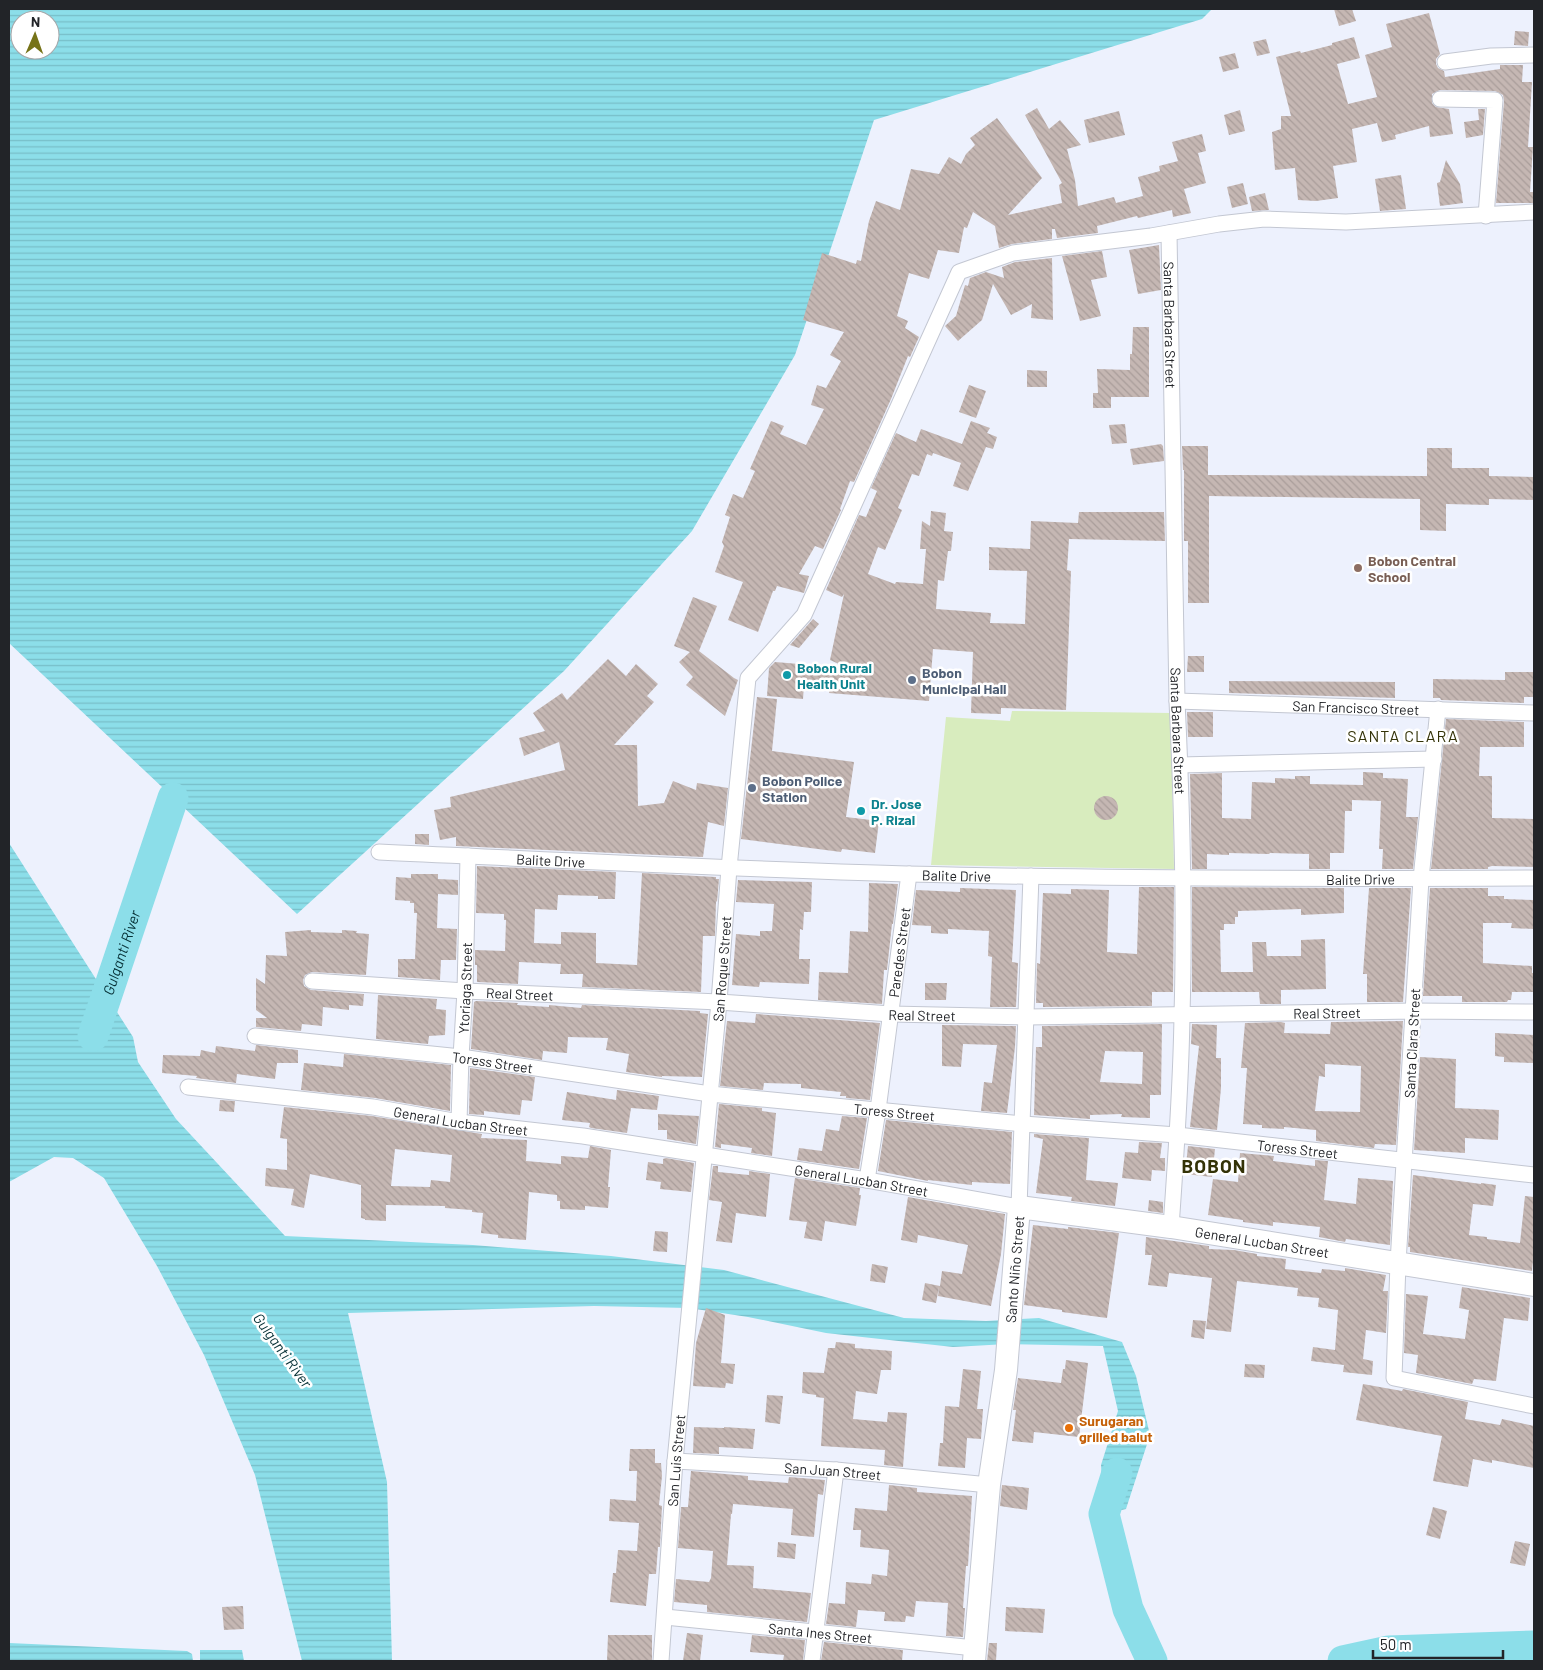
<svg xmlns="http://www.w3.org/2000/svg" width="1543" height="1670" font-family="Barlow,sans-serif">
<defs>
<pattern id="water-rules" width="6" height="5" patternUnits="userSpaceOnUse" patternTransform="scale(1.25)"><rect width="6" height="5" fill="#8cdee9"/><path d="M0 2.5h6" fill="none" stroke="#78bec8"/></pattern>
<pattern id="building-back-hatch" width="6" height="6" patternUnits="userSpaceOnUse" patternTransform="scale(1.25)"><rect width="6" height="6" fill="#c5b7b3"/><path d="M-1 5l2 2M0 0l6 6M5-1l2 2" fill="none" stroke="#a99d9a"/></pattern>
</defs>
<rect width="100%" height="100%" fill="#edf1fd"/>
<!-- green -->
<path fill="#d8ecbe" d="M1012,711L1171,713L1174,869L931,865L946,717L1010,721Z"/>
<!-- water -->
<path fill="url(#water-rules)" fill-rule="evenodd" d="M9,9H1212L1202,19L874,120L795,355L692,531L564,671L297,914L9,643ZM20,20H50V50H20Z
M9,843L133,1037L138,1062L176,1119L285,1236L473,1245L611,1256L724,1270L904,1318L986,1321L1039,1318L1122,1342L1136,1376L1150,1435L1126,1509L1104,1514L1101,1465L1118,1411L1103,1346L1007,1344L953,1347L826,1333L748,1317L689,1308L594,1306L348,1313L387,1482L392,1661H302L255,1475L204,1355L157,1266L104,1178L73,1158L54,1157L9,1182Z
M9,1643L187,1651L192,1654L193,1661H9Z
M200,1650H242L244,1661H200Z"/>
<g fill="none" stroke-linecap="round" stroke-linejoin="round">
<!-- river -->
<g stroke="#8cdee9" stroke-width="31">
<path id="s1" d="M93,1036L173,798"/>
<path d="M1117,1473L1104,1514L1128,1609L1152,1661"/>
<path d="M1343,1661L1389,1651L1534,1646"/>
</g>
</g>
<!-- building -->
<path fill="url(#building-back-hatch)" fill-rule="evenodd" d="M1334,9H1352L1356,21L1339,26Z
M1429,13L1440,54L1436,59V64L1438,68L1444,71L1445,77L1500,69V65H1523L1522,82H1532L1528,147H1533L1530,192H1534V203H1496L1504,101L1503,95L1495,91L1440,90L1432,94V103L1436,107L1449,109L1453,134L1430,137L1429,126L1395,135L1396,139L1382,142L1377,123L1352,129L1357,162L1333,166L1338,198L1316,201L1298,200L1295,168L1275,170L1272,132L1281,129V116H1291L1276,57L1300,51L1301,53L1332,45V43L1354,37L1360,58L1337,64L1348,104L1377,97L1365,55L1392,47L1386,24Z
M1515,31L1529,32L1528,46L1514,45Z
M1266,39L1270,53L1257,56L1253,42Z
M1235,53L1239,68L1223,72L1219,57Z
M1037,108L1049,129L1060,120L1081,145L1067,149L1075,180L1078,206L1114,197L1116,203L1143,196L1138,177L1160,171L1159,166L1178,161L1172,142L1202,134L1206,151L1198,153L1206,183L1184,189L1191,213L1173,217L1172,210L1138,218L1137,216L1097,226L1098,233L1057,238L1055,229H1052V239L1012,244L999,248L995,226L973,212L967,228L964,227L959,253L938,250L929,279L909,273L897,316L908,321L905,328L919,337L910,357L908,356L891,399L854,482L850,481L840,509L841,510L823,549L815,546L799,574L809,576L804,593L777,586L775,591H773L758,632L728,620L743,582L715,572L724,546L722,542L730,517L725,515L733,494L743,498L755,471L750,469L771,421L784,426L780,434L806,445L824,409L811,405L817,385L826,388L841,361L830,355L844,332L803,320L822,253L856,264L857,260L861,261L869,221L876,201L900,210L911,169L939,174L949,157L961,164L966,154L975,145L970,138L997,118L1042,178L1008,215L1062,203L1059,185L1062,183L1025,115Z
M1478,109H1485L1483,135L1466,138L1464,122L1479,120Z
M1240,110L1245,131L1229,135L1224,115Z
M1119,111L1125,135L1089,143L1084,120Z
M1446,160L1460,184L1463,203L1440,206L1437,183L1440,182Z
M1401,175L1406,209L1380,211L1375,179Z
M1243,183L1248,204L1232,208L1227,187Z
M1265,193L1269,210L1252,211L1249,197Z
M1159,245L1161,290L1138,294L1129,250Z
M1102,251L1107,277L1091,280L1101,316L1080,321L1062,256Z
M1052,258L1053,320L1031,318L1032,304L1011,315L993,284L982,320L958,341L945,326L956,316L965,285L968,286L970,278L986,272L1004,278L1002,267L1015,262Z
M1133,327H1149V397H1111V408H1093V393H1098L1097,369L1130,370V354H1132Z
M1027,370L1047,371V387H1027Z
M969,385L986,391L976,418L959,412Z
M971,421L990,428L987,433L997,437L993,449L986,447L968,491L953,486L961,463L933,453L932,456L927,454L919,476L912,474L898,508L902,510L885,550L878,547L868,574L895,584L896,582L923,584L926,549H920L922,521L930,526L931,511L946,513L944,531L953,532L951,551H948L944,581L938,580L936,609L991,613L990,623L1025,624L1027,571L989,570V547L1030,549L1031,521L1078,523L1079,512H1164L1165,541L1069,539L1067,570L1071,571L1066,710L1001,708V714L971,713L973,652L933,649L929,701L829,693L830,687L804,685L803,699L767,696L769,668L775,662L848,668L830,660L844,594L842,597L826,590L859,515L866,517L877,491L871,488L896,433L916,442L921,429L962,444Z
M1125,424L1127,443L1112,444L1109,425Z
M1161,444L1163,446L1164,461L1133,465L1130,449Z
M1182,446H1208V475H1236L1427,476V448H1452V468H1489V476L1534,477V500L1489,499V505L1446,504V531L1420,530V499L1209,496V603H1188V541H1184V470H1183Z
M693,597L717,606L699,651L734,678L738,680L725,716L686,685L693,677L679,662L690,652L674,646Z
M813,619L819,624L799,648L790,645Z
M1188,656H1204V672H1187Z
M608,659L626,676L636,664L658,684L647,696L654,702L614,745H637L638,806L664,803L673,781L696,790L697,783L728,788L724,826L708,822L703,857L456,846V837L440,840L434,810L451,807L450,797L565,770L559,742L524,756L519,738L545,731L533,713L562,693L567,700Z
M1505,672H1534V697H1524V703L1441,700L1440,698H1433V679L1505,680Z
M1229,681L1395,682V698L1229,693Z
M757,697L777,699L772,751L854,762L846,817L879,821L875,853L842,849L841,852L741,839Z
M1187,712H1213V737H1188Z
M1446,719L1524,722V747H1480L1479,776H1492V818L1534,819V867L1492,866L1488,867V869H1431Z
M1363,772L1383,773V778L1408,779L1406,817H1418L1413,869H1382L1383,849H1379L1381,801L1352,800V811H1345L1344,853H1330V869H1309V854L1270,853L1269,854L1229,853V855L1207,854V869H1192L1190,774L1222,773V818L1251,819L1252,782L1275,783V778L1295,779V776H1310V784L1363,785Z
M1094 808a12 12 0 1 1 24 0a12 12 0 1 1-24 0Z
M415,834H429V845L415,844Z
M477,866L616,872L615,899H598V896L558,895L557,910L535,909L534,943L561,944V932L596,933V963L637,965L642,873L716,877V879H719L717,902L716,901L715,936H703L701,992L582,987L583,974H560L561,964L519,962L518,984L477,982V965H475V950L505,951L506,920H504V914L476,913Z
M411,874H438V879L458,880V895L438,894L437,928L457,929L456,960H441L440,980L398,977V959H415L417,913H414V903H410V901L395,900L396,877L411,878Z
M738,880L812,882L811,912H804L803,930L800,929L799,959H810L809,984L760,982L759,987L732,985L736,934L760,936V931H772L774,904L736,902Z
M869,883L898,884L893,924H892L887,970H884L882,1004L818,1000L819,972L848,973L850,931L868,932Z
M1139,887H1174L1173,992H1152V1006L1043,1007V1003H1036L1037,963L1040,964L1043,893L1071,894V889L1109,890L1107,952L1137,954Z
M1192,887L1344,888V913L1301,915V909L1238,911V917H1235V924H1224V930H1220L1221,972H1253L1252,942H1266L1267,956H1301V940L1325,939L1326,989L1281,990V1004H1260L1259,992H1192Z
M960,888L1016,890L1012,962L1018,963L1016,1007H990L992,957L988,956L989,931L948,929V934L931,933V926L912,925L916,890L960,892Z
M1369,888H1411L1403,1002H1367V974H1363Z
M1430,888H1488V896H1504V899L1534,900V929L1511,928L1512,923H1483V963L1532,966V973H1534V992H1512L1511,1000H1508L1507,1002H1462V996H1423Z
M311,930V932L342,933V930L357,931L356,933L369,934L366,975L312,972L305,975L303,980L304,986L311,990L364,994L363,1006L349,1005V1010L323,1007L322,1026L302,1024L301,1031L256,1027V1018H267L256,1010V978L265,984L266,955L287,956L285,932Z
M925,983H947L946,1000H925Z
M378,995L437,999L436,1009L446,1010L445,1035L429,1036L428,1044L376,1039Z
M476,1001L518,1003L517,1005L549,1007V1005L581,1008L582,1005L700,1011V1013L708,1014L702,1077L662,1076V1077L626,1072L629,1054L606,1050L608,1038L568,1037L567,1053L543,1051L542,1060L471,1049L474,1002Z
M756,1014L880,1023L870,1100L846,1098V1096H840L841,1092L801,1088V1084L764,1083L763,1090L720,1086L727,1021L755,1023Z
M1403,1021L1396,1145L1375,1144L1374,1148L1316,1141V1130L1284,1127V1129L1262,1128V1125L1243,1124L1247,1068H1241L1245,1023L1281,1022L1285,1023L1284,1033L1330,1034L1331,1022ZM1325,1064L1361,1066L1360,1112L1315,1111L1319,1076L1325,1077Z
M1162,1024L1161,1095H1150V1118L1121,1117L1122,1114L1090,1115V1119L1034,1115L1036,1047H1042V1026ZM1105,1051L1143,1052L1142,1084L1100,1082Z
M1192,1024L1217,1025L1216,1058H1221V1088L1217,1130L1190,1127L1199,1046L1191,1044Z
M942,1025L1016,1026L1015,1047L1007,1113L981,1111L984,1082L992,1083L997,1045L963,1044L961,1067L942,1066Z
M1495,1033L1534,1035V1063L1504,1062V1057L1495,1056Z
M256,1045L298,1050V1063H277L275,1079L237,1074L236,1083L196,1078L197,1076L162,1073L163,1055L200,1056L201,1050L215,1053L216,1046L255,1051Z
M344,1054L451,1065L450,1111L375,1098L301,1090L304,1063L343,1067Z
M1420,1057L1456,1059L1455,1108L1499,1110L1498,1140L1465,1138V1153L1414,1150Z
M470,1068L535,1077L532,1101L522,1100L520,1115L484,1111V1115L469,1114Z
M617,1090L659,1096L657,1110L631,1108L627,1133L591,1128L589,1127L590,1123L562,1120L567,1092L616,1100Z
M220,1100L235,1101L234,1112L219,1111Z
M719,1104L762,1108V1111L776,1113L772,1156L751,1153L752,1148L721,1144V1148L715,1147Z
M284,1107L372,1116L482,1134L481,1138L527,1140L526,1161L561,1164V1156L588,1158L590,1146L611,1150L608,1187H610L608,1208L585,1206V1210L560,1209V1201H557V1195L529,1192L526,1240L498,1238V1235L481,1233L483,1213L472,1212V1210L445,1208V1206L386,1205V1221L365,1220V1219L361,1218V1185L310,1174L304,1208L291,1205L294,1189L265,1186L266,1168L287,1170V1139L280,1138ZM395,1149L452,1155L450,1182L431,1180L430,1187L391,1186Z
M658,1114L699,1116L696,1144L667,1139V1130H658Z
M842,1116L867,1118L859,1169L797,1160L799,1148L822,1151L826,1129L839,1131Z
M886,1120L1012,1132L1010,1184L972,1182V1185L928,1180V1181L878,1171Z
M1034,1134L1089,1138L1086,1180L1118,1183L1115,1206L1071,1201L1072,1197L1036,1193L1043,1139L1034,1137Z
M1139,1142L1162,1143L1160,1158H1165V1171L1152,1170L1151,1181L1122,1178L1125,1152L1138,1153Z
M1188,1146L1215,1149L1212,1177L1185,1174Z
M1240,1153L1274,1156L1273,1161L1315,1166V1160L1328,1161L1324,1200L1356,1204L1358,1178L1393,1181L1390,1245L1346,1239L1345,1242L1319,1237L1320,1227L1273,1222V1226L1243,1222V1220L1208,1215L1213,1179L1238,1182Z
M666,1158L694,1163L691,1192L660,1189L661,1182L646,1180L648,1162L663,1164V1159Z
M713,1166H718V1172L749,1175V1171L770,1174L766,1217L736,1213L732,1243L716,1241L722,1202L709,1200Z
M1413,1175L1481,1184V1183L1496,1185L1493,1206L1473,1204L1469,1235L1487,1237V1239L1520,1243L1525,1196L1534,1197V1251L1532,1271L1410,1252V1247H1408Z
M795,1178L860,1188L859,1195H861L856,1226L825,1221L822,1241L804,1238L807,1222L789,1220Z
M908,1197L1005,1214L1001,1254L991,1306L938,1296L939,1287L936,1303L922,1300L925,1283L940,1286L942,1271L962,1274L968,1245L918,1235L917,1243L901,1240Z
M1149,1200L1163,1202V1213L1148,1211Z
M1033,1225L1068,1229V1227L1119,1233L1107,1318L1062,1312V1310L1024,1305Z
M655,1231L668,1232L667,1252L653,1251Z
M1146,1237L1209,1246V1249L1234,1250L1257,1254V1256L1286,1259L1285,1269L1321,1273L1322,1269L1345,1271V1268L1386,1275L1383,1291H1388L1386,1333L1366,1330L1363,1359L1373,1361L1372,1375L1343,1372L1344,1365L1311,1361L1313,1347L1335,1350L1338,1310L1318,1307L1319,1298L1297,1296L1298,1288L1237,1281L1231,1332L1206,1329L1212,1278L1169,1273L1167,1287L1148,1285L1152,1255H1145Z
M872,1264L888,1267L885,1283L870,1281Z
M1462,1287L1530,1298L1528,1321L1504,1318L1496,1381L1474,1379L1472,1384L1416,1373L1418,1355L1404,1353L1406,1294L1428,1296L1423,1334L1465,1339L1469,1310L1459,1308Z
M706,1308L725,1315L721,1363L735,1364L733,1384L726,1383L725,1388L693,1386L696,1343Z
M1193,1320L1206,1321L1204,1339L1191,1337Z
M836,1342L855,1344V1348L892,1351L891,1370H881L877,1394L856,1391L853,1419L887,1422L888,1412L907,1413L903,1467L884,1465L885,1450L821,1446L824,1398L816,1397V1395L802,1393L803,1372L824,1373L828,1348H835Z
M1066,1360L1088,1363L1079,1437L1034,1432L1033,1443L1012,1441L1016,1410H1013L1018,1378L1061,1383L1063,1369H1065Z
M1245,1364L1265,1365L1264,1378L1244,1377Z
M963,1369L981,1371L977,1409H983L981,1439L967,1438L965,1468L938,1466L940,1443H943L945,1406L959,1407Z
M1363,1384L1402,1391L1403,1389L1468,1402L1465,1419L1500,1425L1502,1419L1534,1426V1468L1492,1460V1463L1473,1459L1468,1487L1433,1481L1442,1436L1356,1420Z
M767,1395L783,1396L780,1424L765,1422Z
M694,1427L724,1428V1427L755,1429L753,1449L719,1447V1454L693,1453Z
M630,1449H655V1463H661L662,1476L659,1505L662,1506L660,1547H658L656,1574H649L646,1606L610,1602L613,1573H616L618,1550L637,1551L639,1523L609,1521L610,1499L636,1501L637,1471H629Z
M691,1471L748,1476V1480L788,1483L789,1477L825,1480L823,1495L818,1494L814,1537L791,1535L793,1509L733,1504L732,1514H731L727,1565L754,1566L753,1588L811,1593L807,1622L707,1612V1605L674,1602L676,1579L709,1582L711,1578L713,1551L678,1548L681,1507H688Z
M889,1485L917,1488V1492L972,1496L968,1566H966L963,1608H965L963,1637L946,1636L948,1603L916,1601L914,1617L906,1616L905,1622L884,1621L885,1612L858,1610L856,1627L826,1624L829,1603L845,1604L846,1582L871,1584L872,1574L887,1576L889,1550L860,1547L861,1530H853L855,1508L887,1511Z
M1002,1485L1029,1488L1027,1510L1000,1506Z
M1433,1507L1447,1511L1440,1539L1426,1535Z
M1515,1541L1530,1544L1525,1566L1510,1563Z
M778,1542L796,1544L795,1559L777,1557Z
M243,1606L244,1629L224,1630L222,1607Z
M1006,1607L1045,1609L1043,1633L1005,1631Z
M687,1633L703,1635L700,1661H683Z
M608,1635H652V1661H607Z
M752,1635L805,1640L803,1661H783L784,1655L750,1652Z
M824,1642L903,1650L902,1661H821Z
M989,1643H997L996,1661H987Z"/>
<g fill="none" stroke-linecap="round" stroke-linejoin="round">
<!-- street casing -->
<g stroke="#c3c7d2" stroke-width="17">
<g id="street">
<path d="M1445,62L1491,56L1534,55"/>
<path d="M1440,99L1495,100L1486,216"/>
<path id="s2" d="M1169,233L1177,701C1182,805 1185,910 1182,1015C1181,1086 1176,1157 1171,1227"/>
<path id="s3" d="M1177,701L1534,713"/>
<path d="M1438,709L1421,879L1398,1263L1394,1378L1534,1406"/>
<path d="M1180,765L1434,759"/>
<path id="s4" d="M379,852C555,860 731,869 907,874C1116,879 1325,879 1534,878"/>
<path id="s5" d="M312,981L465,991L719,1002L891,1014L1027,1017L1414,1011L1534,1012"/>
<path id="s6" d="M255,1036L461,1057L710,1094L1023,1124L1177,1135L1534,1175"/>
<path id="s7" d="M188,1087L373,1107L459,1122L583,1136L867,1180L1019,1207L1031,876"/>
<path id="s8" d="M459,1122L461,1057L465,991L468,856"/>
<path id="s9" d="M867,1180L878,1110L909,874"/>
<path id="s10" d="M675,1461L836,1470L989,1485"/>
<path id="s11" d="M665,1617L975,1648"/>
<path id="s12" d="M661,1661L675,1461L719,1002L729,868L748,678L804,615L959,272L1013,253L1151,236L1219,224L1264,219L1346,222L1534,212"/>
<path d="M812,1661L836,1470"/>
</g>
</g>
<!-- secondary casing -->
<g stroke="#c3c7d2" stroke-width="24">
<g id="secondary">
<path id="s13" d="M974,1661L989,1485L1006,1370L1019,1207L1171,1227L1534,1285"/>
</g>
</g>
<!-- street -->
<use href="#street" stroke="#fff" stroke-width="15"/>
<!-- secondary -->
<use href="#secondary" stroke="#fff" stroke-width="22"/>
</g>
<!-- markers -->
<circle fill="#8d6e63" stroke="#fff" stroke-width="2" cx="1358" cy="568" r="5"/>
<g fill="#0f9aa8" stroke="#fff" stroke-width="2">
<circle cx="787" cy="675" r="5"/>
<circle cx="861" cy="811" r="5"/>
</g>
<g fill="#5c6f8a" stroke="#fff" stroke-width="2">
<circle cx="912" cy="680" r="5"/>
<circle cx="752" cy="788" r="5"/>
</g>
<circle fill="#e8710a" stroke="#fff" stroke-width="2" cx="1069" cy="1428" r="5"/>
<g text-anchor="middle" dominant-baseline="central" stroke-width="5" stroke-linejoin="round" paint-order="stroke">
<!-- street labels -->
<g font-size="14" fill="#222428" stroke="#fff">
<text stroke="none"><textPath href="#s2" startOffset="92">Santa Barbara Street</textPath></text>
<text stroke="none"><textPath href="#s3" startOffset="179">San Francisco Street</textPath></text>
<text stroke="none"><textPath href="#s2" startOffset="498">Santa Barbara Street</textPath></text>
<text stroke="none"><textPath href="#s4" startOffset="172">Balite Drive</textPath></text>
<text stroke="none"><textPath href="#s4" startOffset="578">Balite Drive</textPath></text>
<text stroke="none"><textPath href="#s4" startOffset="982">Balite Drive</textPath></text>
<text stroke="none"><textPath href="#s9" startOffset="230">Paredes Street</textPath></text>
<text stroke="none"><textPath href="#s12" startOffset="695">San Roque Street</textPath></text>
<text stroke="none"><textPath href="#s8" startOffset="134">Ytoriaga Street</textPath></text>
<text stroke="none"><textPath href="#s5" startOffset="208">Real Street</textPath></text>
<text stroke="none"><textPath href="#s5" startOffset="1016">Real Street</textPath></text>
<text stroke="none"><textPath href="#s5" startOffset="611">Real Street</textPath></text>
<text transform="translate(1412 1043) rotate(-87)">Santa Clara Street</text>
<text stroke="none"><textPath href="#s6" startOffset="239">Toress Street</textPath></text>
<text stroke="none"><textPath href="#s6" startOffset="644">Toress Street</textPath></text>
<text stroke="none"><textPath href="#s7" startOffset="275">General Lucban Street</textPath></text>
<text stroke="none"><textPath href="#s6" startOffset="1049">Toress Street</textPath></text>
<text stroke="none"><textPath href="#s7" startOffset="680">General Lucban Street</textPath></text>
<text stroke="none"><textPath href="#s13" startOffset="702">General Lucban Street</textPath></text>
<text stroke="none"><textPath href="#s13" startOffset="394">Santo Niño Street</textPath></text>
<text stroke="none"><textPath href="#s12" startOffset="201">San Luis Street</textPath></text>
<text stroke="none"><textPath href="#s10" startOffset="158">San Juan Street</textPath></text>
<text stroke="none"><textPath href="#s11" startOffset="156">Santa Ines Street</textPath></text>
</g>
<!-- education labels -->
<g font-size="14" font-weight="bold" fill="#785e54" stroke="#fff" text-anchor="start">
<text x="1368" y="560">Bobon Central<tspan x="1368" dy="16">School</tspan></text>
</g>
<!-- culture labels -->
<g font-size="14" font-weight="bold" fill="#0d838f" stroke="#fff" text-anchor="start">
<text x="797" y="667">Bobon Rural<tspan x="797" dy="16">Health Unit</tspan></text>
<text x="871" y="803">Dr. Jose<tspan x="871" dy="16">P. Rizal</tspan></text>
</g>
<!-- service labels -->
<g font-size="14" font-weight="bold" fill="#4e5e75" stroke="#fff" text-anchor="start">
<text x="922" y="672">Bobon<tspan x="922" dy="16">Municipal Hall</tspan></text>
<text x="762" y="780">Bobon Police<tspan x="762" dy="16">Station</tspan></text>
</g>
<!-- food labels -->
<g font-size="14" font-weight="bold" fill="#c56008" stroke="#fff" text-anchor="start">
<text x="1079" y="1420">Surugaran<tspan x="1079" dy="16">grilled balut</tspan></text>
</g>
<!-- water labels -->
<g font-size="15" font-style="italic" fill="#052f34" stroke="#fff">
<text stroke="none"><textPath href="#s1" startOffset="88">Gulganti River</textPath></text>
<text transform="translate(283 1350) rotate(54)">Gulganti River</text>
</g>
<!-- quarter labels -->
<g font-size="16" letter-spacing="1" fill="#333207" stroke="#fff">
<text x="1403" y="735">SANTA CLARA</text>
</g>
<!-- district labels -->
<g font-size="19" font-weight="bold" letter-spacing="1" fill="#333207" stroke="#fff">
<text x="1214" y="1165">BOBON</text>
</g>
</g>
<!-- border -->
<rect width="1543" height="1670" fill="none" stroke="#222428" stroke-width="20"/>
<!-- north arrow -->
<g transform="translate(35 35) rotate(2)"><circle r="24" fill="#ffffff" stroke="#a7a7a9"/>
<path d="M0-4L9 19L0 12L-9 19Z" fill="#767318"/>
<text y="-8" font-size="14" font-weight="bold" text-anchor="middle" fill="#222428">N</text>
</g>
<!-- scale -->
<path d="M1373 1650v8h130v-8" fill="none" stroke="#222428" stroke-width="2.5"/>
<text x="1380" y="1650" font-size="15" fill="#222428" stroke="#ffffff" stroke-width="4" paint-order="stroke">50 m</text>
</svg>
